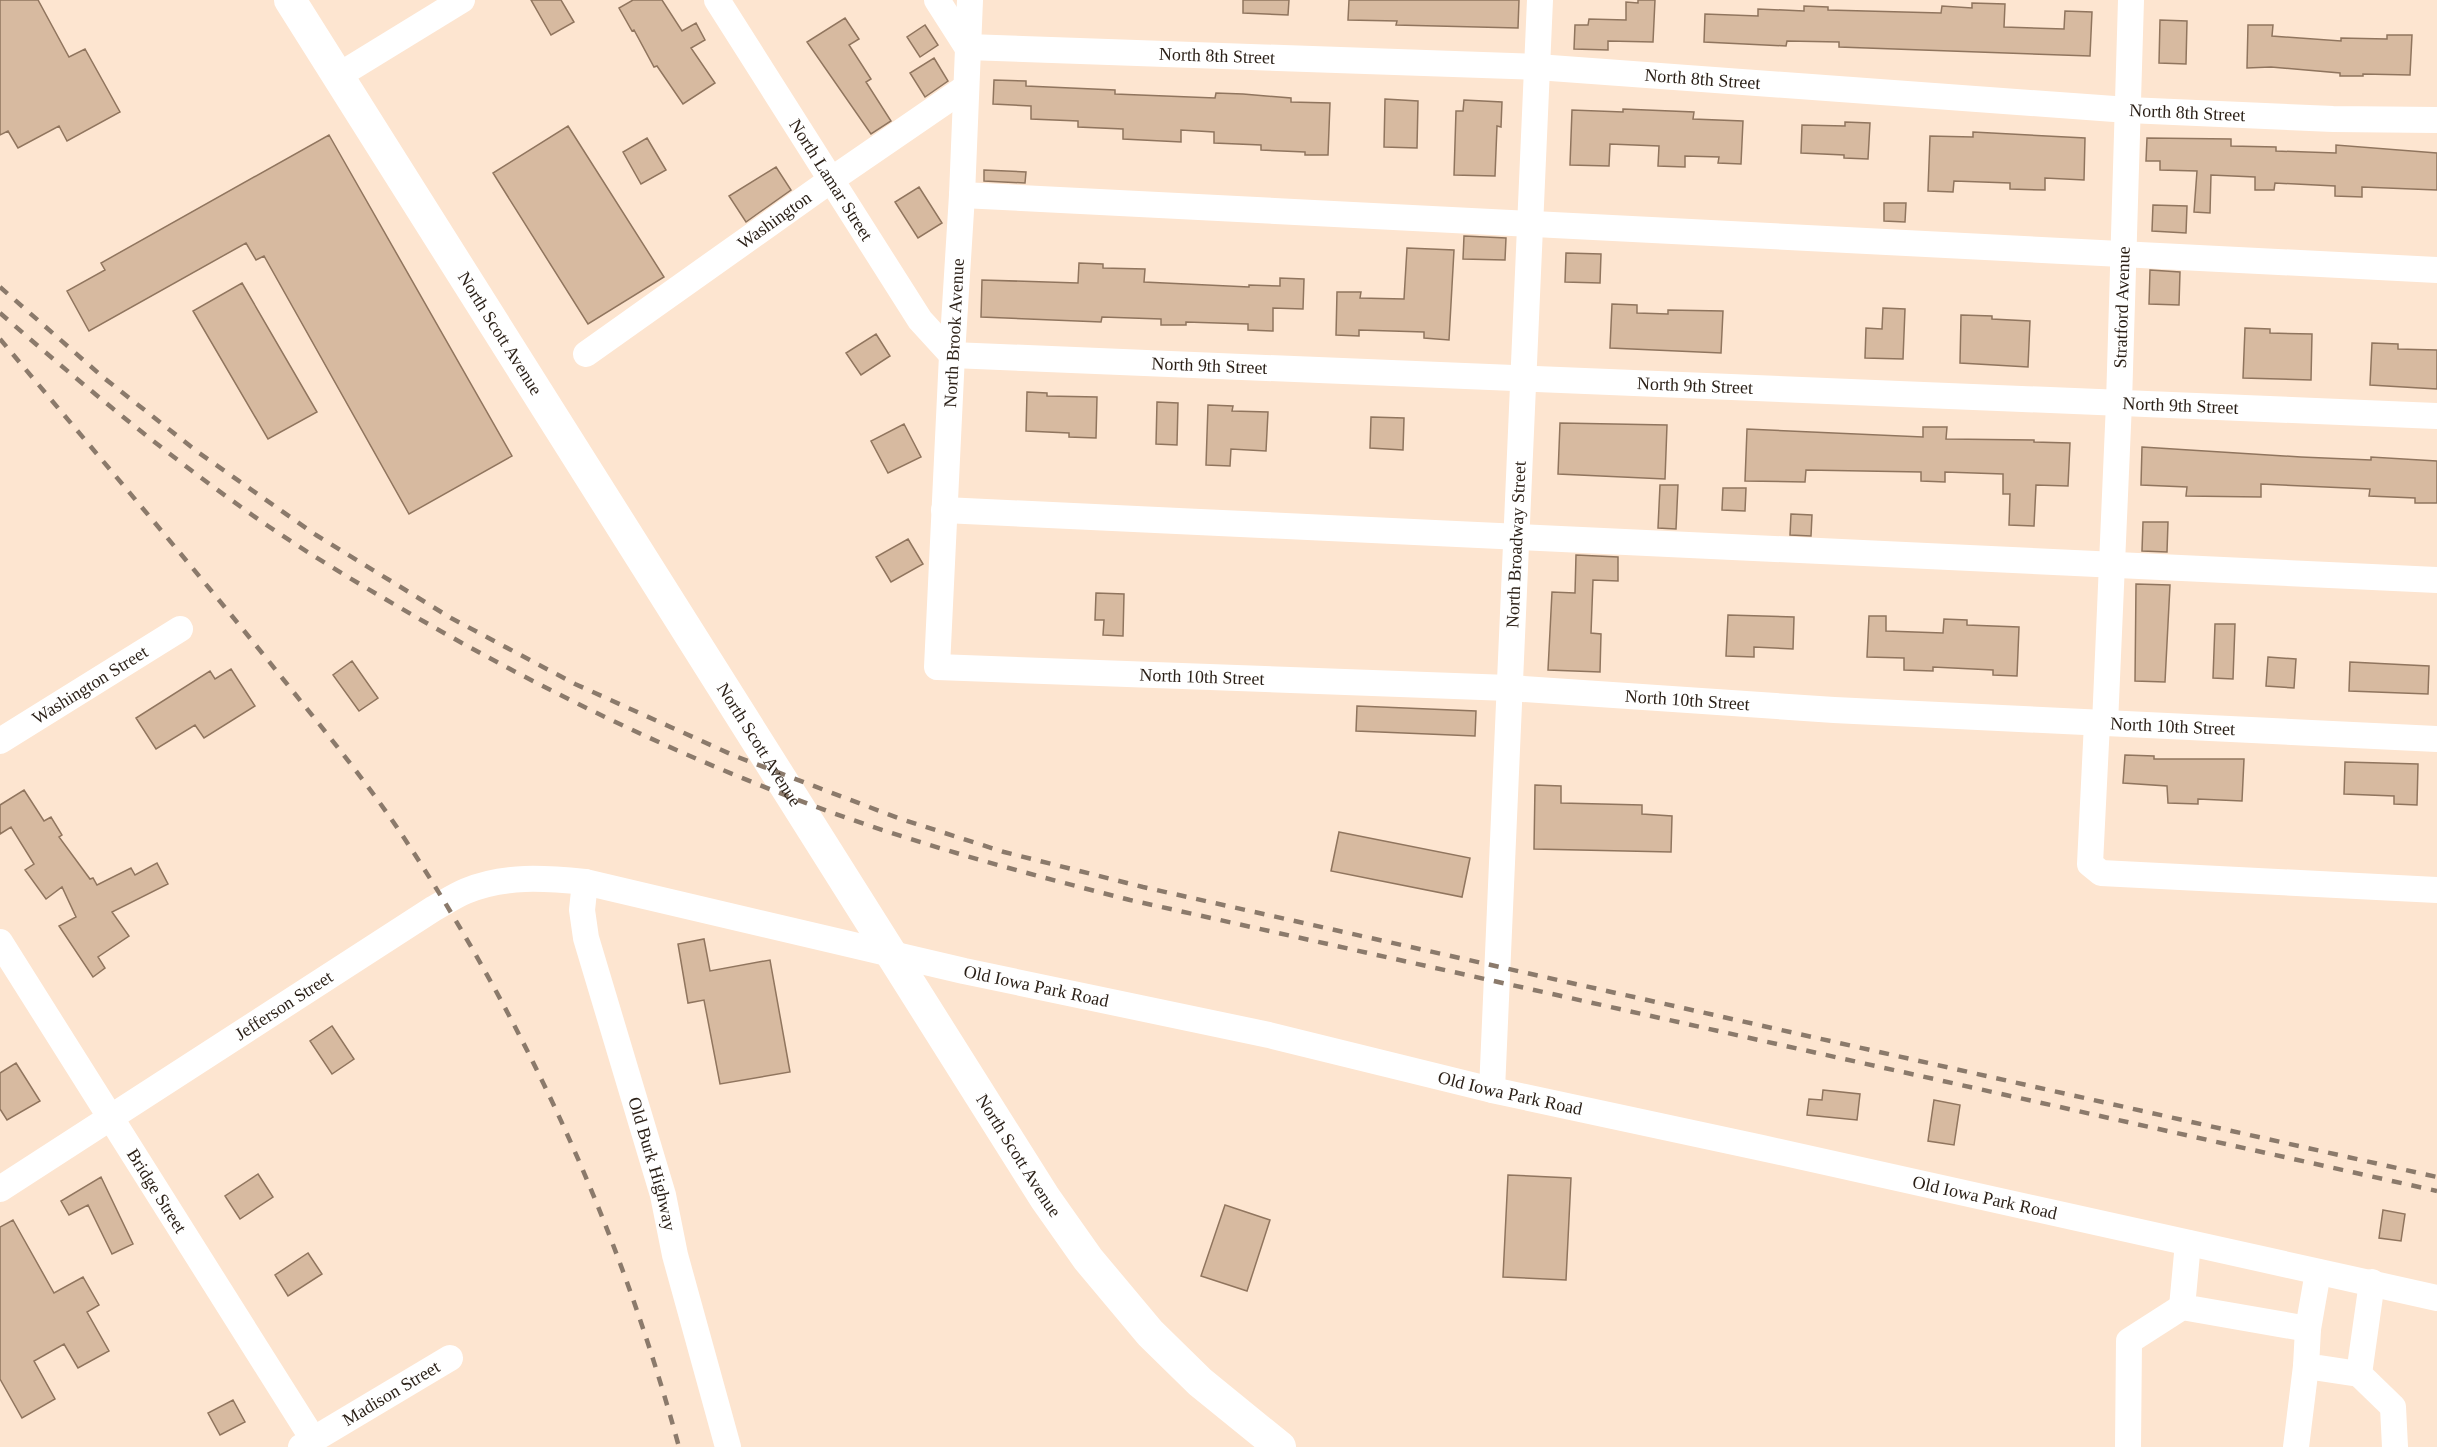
<svg xmlns="http://www.w3.org/2000/svg" width="2437" height="1447" font-family="'Times New Roman',serif">
<rect width="100%" height="100%" fill="#fde5d0"/>
<!-- building -->
<path fill="#d7baa0" stroke="#90755e" stroke-width="1.5" d="M0,0H38L69,57L85,49L120,112L67,141L59,126L18,148L8,131L0,135Z
M531,0H561L574,22L551,35Z
M633,0H662L682,31L696,23L705,40L691,48L715,83L683,104L657,66L654,67L634,30L632,31L619,8Z
M1243,0H1289L1288,15L1243,13Z
M1349,0H1519L1518,28L1396,25L1397,21L1348,20Z
M1638,0H1655L1653,42L1608,41V50L1574,49L1575,25H1588L1589,19L1626,20V2L1638,3Z
M1972,3L2005,4L2004,27L2064,29L2065,11L2092,12L2090,56L1839,47V42L1787,41L1786,46L1704,42L1705,14L1758,16V9L1804,11V6L1828,7V10L1941,13L1942,6L1972,8Z
M845,18L859,39L849,45L871,79L866,82L891,121L871,134L807,42Z
M2160,20L2187,21L2186,64L2159,63Z
M925,25L938,45L920,57L907,37Z
M2248,25H2273L2272,36L2341,41V38L2387,39V35H2412L2410,75L2363,74V76H2340V73L2271,67L2247,68Z
M934,58L948,81L925,97L910,73Z
M994,80L1026,81V86L1115,90V94L1215,98L1216,93L1243,94L1291,98V102L1330,103L1328,155H1305V152L1261,150V145L1214,143V132L1181,130V142L1123,139V129L1078,127V121L1031,119V106L993,104Z
M1385,99L1418,101L1417,148L1384,147Z
M1464,100L1502,102L1501,127L1497,126L1495,176L1454,175L1456,111H1463Z
M1623,109L1694,112L1693,119L1743,121L1741,164L1718,163L1719,157L1685,156V167L1658,166L1659,146L1610,144L1609,166L1570,165L1572,110L1623,112Z
M1845,122L1870,123L1868,159L1844,158V155L1801,153L1802,125L1845,126Z
M568,126L664,277L588,324L493,173Z
M1973,132L2085,138L2084,180L2045,178V190L2010,189V183L1954,181L1953,192L1928,191L1930,136L1973,137Z
M329,135L512,456L409,514L264,256L256,260L246,243L89,331L67,291L105,270L101,263Z
M647,138L666,170L641,184L623,152Z
M2147,138L2231,139V146L2276,147V151L2336,153V145L2437,153V190L2362,187V197L2335,196V186L2275,183L2274,190H2255V177L2211,175L2210,213L2194,212L2197,171L2160,170V161H2146Z
M776,167L791,190L746,222L729,196Z
M984,170L1026,172L1025,183L984,181Z
M919,187L942,223L918,238L895,202Z
M1884,203H1906L1905,222L1884,221Z
M2153,205L2187,206L2186,233L2152,231Z
M1464,236L1506,238L1505,260L1463,259Z
M1407,248L1454,250L1449,340L1424,338V332L1359,330V336L1336,335L1337,292H1361L1360,298L1404,299Z
M1566,253L1601,254L1600,283L1565,282Z
M1079,263L1103,264V268L1145,269L1144,282L1249,287V285L1280,286V278L1304,279L1303,309L1273,308V331L1248,330V324L1186,322V325H1161V319L1102,317L1101,322L981,317L982,280L1078,283Z
M2150,270L2180,272L2179,305L2149,304Z
M242,283L317,412L268,439L193,311Z
M1612,304L1637,305V313L1668,314V310L1723,311L1721,353L1610,348Z
M1883,308L1905,309L1903,359L1865,358L1866,328L1882,329Z
M1961,315L1992,316V319L2030,321L2028,367L1960,363Z
M2245,328L2270,329V333L2312,334L2311,380L2243,378Z
M876,334L890,356L861,375L846,353Z
M2372,343L2398,344V349L2437,350V389L2370,385Z
M1027,392L1047,393V396L1097,397L1096,438L1069,437V433L1026,431Z
M1157,402L1178,403L1177,445L1156,444Z
M1208,405L1233,406L1232,411L1268,412L1266,451L1231,449L1230,466L1206,465Z
M1371,417L1404,418L1403,450L1370,448Z
M1560,423L1667,425L1665,479L1558,474Z
M904,424L921,457L888,473L871,441Z
M1923,427H1947L1946,439L2034,440V442L2070,443L2068,486L2036,485L2034,526L2009,525L2010,494H2003V474L1945,472V482L1921,481V472L1806,470L1805,482L1745,481L1747,429L1923,437Z
M2142,447L2301,457L2371,460V457L2437,461V503H2415V498L2369,496L2370,489L2261,484V497L2186,496L2187,487L2141,485Z
M1660,485H1678L1676,529L1658,528Z
M1723,488H1746L1745,511L1722,510Z
M1791,514L1812,515L1811,536L1790,535Z
M2143,522H2168L2167,552L2142,551Z
M908,539L923,564L891,582L876,557Z
M1576,555L1618,557V581L1593,580L1591,633L1601,634L1600,672L1548,670L1552,592L1575,593Z
M2136,584L2170,585L2165,682L2135,681Z
M1096,593L1124,594L1123,636L1103,635L1104,620H1095Z
M1728,615L1794,617L1793,649L1754,647V657L1726,656Z
M1869,616H1886V631L1943,633L1944,619L1967,620V625L2019,627L2017,676L1993,675V670L1933,667V671L1904,670V658L1867,657Z
M2215,624H2235L2233,679L2213,678Z
M2268,657L2296,659L2294,688L2266,686Z
M352,661L378,698L359,711L333,675Z
M2350,662L2429,666L2428,694L2349,691Z
M231,669L255,706L204,738L195,725L156,749L136,718L210,671L215,679Z
M1357,706L1476,711L1475,736L1356,731Z
M2125,755L2154,756V759H2244L2242,801L2198,799V804L2168,803L2167,786L2123,783Z
M2345,762L2418,764L2417,805L2394,804V796L2344,794Z
M1535,785L1561,786V803L1642,805V814L1672,816L1671,852L1534,849Z
M24,790L44,821L51,817L62,835L59,837L90,879L93,878L97,885L131,868L135,875L157,863L168,884L112,912L129,936L98,957L105,968L93,977L59,926L76,917L62,887L46,899L25,870L34,864L11,827L0,834V805Z
M1339,832L1470,858L1462,897L1331,871Z
M704,939L710,971L770,960L790,1072L720,1084L704,1000L688,1003L678,944Z
M332,1026L354,1059L332,1074L310,1041Z
M16,1063L40,1101L7,1120L0,1109V1073Z
M1823,1090L1860,1094L1857,1120L1807,1115L1809,1099L1822,1100Z
M1934,1100L1960,1105L1954,1145L1928,1141Z
M258,1174L273,1197L240,1219L225,1196Z
M1508,1175L1571,1178L1566,1280L1503,1277Z
M101,1177L133,1244L112,1254L88,1205L69,1215L61,1201Z
M1225,1205L1270,1220L1247,1291L1201,1276Z
M2383,1210L2405,1214L2401,1241L2379,1238Z
M13,1220L54,1293L83,1277L99,1305L87,1312L109,1351L78,1368L64,1344L34,1361L55,1399L22,1418L0,1379V1227Z
M308,1253L322,1274L288,1296L275,1275Z
M233,1400L245,1422L220,1435L208,1413Z"/>
<g fill="none" stroke-linecap="round" stroke-linejoin="round">
<!-- minor -->
<g stroke="#fff" stroke-width="26">
<path id="s1" d="M717,0L920,320L952,355L2437,416"/>
<path id="s2" d="M937,0L967,47L1537,67L2128,110L2333,119L2437,120"/>
<path id="s3" d="M970,0L962,195L952,355L937,667L1509,688L1834,710L2437,739"/>
<path d="M338,76L462,0"/>
<path d="M962,195L2437,270"/>
<path id="s4" d="M586,354L831,180L965,88"/>
<path d="M944,510L2437,580"/>
<path d="M2097,723L2090,864L2101,873L2437,890"/>
<path id="s5" d="M2105,724L2119,403L2131,0"/>
<path id="s6" d="M0,741L180,629"/>
<path id="s7" d="M585,882L582,910L586,938L663,1195L675,1255L728,1447"/>
<path id="s8" d="M0,942L313,1439"/>
<path id="s9" d="M1492,1090L1540,0"/>
<path id="s10" d="M0,1189L433,909C444,903 454,896 466,891C504,875 545,878 585,882L964,971L1269,1035L1492,1090L1762,1148L2437,1298"/>
<path d="M2188,1243L2182,1307L2308,1329L2306,1366L2359,1374"/>
<path d="M2372,1282L2359,1374L2393,1407L2395,1447"/>
<path d="M2308,1329L2318,1272"/>
<path id="s11" d="M301,1447L450,1358"/>
<path d="M2128,1447L2129,1341L2182,1307"/>
<path d="M2296,1447L2306,1366"/>
</g>
<!-- major -->
<path stroke="#fff" stroke-width="32" id="s12" d="M290,0L1045,1198L1088,1259L1150,1333L1200,1382L1280,1447"/>
<!-- rail -->
<path stroke="#8b7a6b" stroke-width="4.5" stroke-dasharray="10 10" stroke-linecap="butt" d="M0,287L104,378L199,453L316,535L451,618L575,684L735,756L898,818L1004,852L1143,887L2437,1177
M0,313C86,388 174,461 268,526C318,560 371,591 423,621C559,699 702,767 850,819C942,851 1036,876 1130,900L2437,1191
M0,339C95,452 191,564 283,679C327,734 372,788 410,847C532,1035 620,1231 679,1447"/>
</g>
<g text-anchor="middle" dominant-baseline="central" stroke-width="4.5" stroke-linejoin="round" paint-order="stroke">
<!-- street labels -->
<g font-size="18" fill="#2a1f16" stroke="#fff">
<text stroke="none"><textPath href="#s2" startOffset="306">North 8th Street</textPath></text>
<text stroke="none"><textPath href="#s2" startOffset="792">North 8th Street</textPath></text>
<text stroke="none"><textPath href="#s2" startOffset="1278">North 8th Street</textPath></text>
<text stroke="none"><textPath href="#s1" startOffset="213">North Lamar Street</textPath></text>
<text stroke="none"><textPath href="#s4" startOffset="231">Washington</textPath></text>
<text stroke="none"><textPath href="#s5" startOffset="417">Stratford Avenue</textPath></text>
<text stroke="none"><textPath href="#s12" startOffset="394">North Scott Avenue</textPath></text>
<text transform="translate(954 333) rotate(-87)">North Brook Avenue</text>
<text stroke="none"><textPath href="#s1" startOffset="684">North 9th Street</textPath></text>
<text stroke="none"><textPath href="#s1" startOffset="1170">North 9th Street</textPath></text>
<text stroke="none"><textPath href="#s1" startOffset="1656">North 9th Street</textPath></text>
<text stroke="none"><textPath href="#s9" startOffset="546">North Broadway Street</textPath></text>
<text stroke="none"><textPath href="#s3" startOffset="933">North 10th Street</textPath></text>
<text stroke="none"><textPath href="#s6" startOffset="106">Washington Street</textPath></text>
<text stroke="none"><textPath href="#s3" startOffset="1419">North 10th Street</textPath></text>
<text stroke="none"><textPath href="#s3" startOffset="1905">North 10th Street</textPath></text>
<text stroke="none"><textPath href="#s12" startOffset="880">North Scott Avenue</textPath></text>
<text stroke="none"><textPath href="#s10" startOffset="1137">Old Iowa Park Road</textPath></text>
<text stroke="none"><textPath href="#s10" startOffset="338">Jefferson Street</textPath></text>
<text stroke="none"><textPath href="#s10" startOffset="1623">Old Iowa Park Road</textPath></text>
<text stroke="none"><textPath href="#s12" startOffset="1366">North Scott Avenue</textPath></text>
<text stroke="none"><textPath href="#s7" startOffset="292">Old Burk Highway</textPath></text>
<text stroke="none"><textPath href="#s8" startOffset="294">Bridge Street</textPath></text>
<text stroke="none"><textPath href="#s10" startOffset="2109">Old Iowa Park Road</textPath></text>
<text stroke="none"><textPath href="#s11" startOffset="105">Madison Street</textPath></text>
</g>
</g>
</svg>
